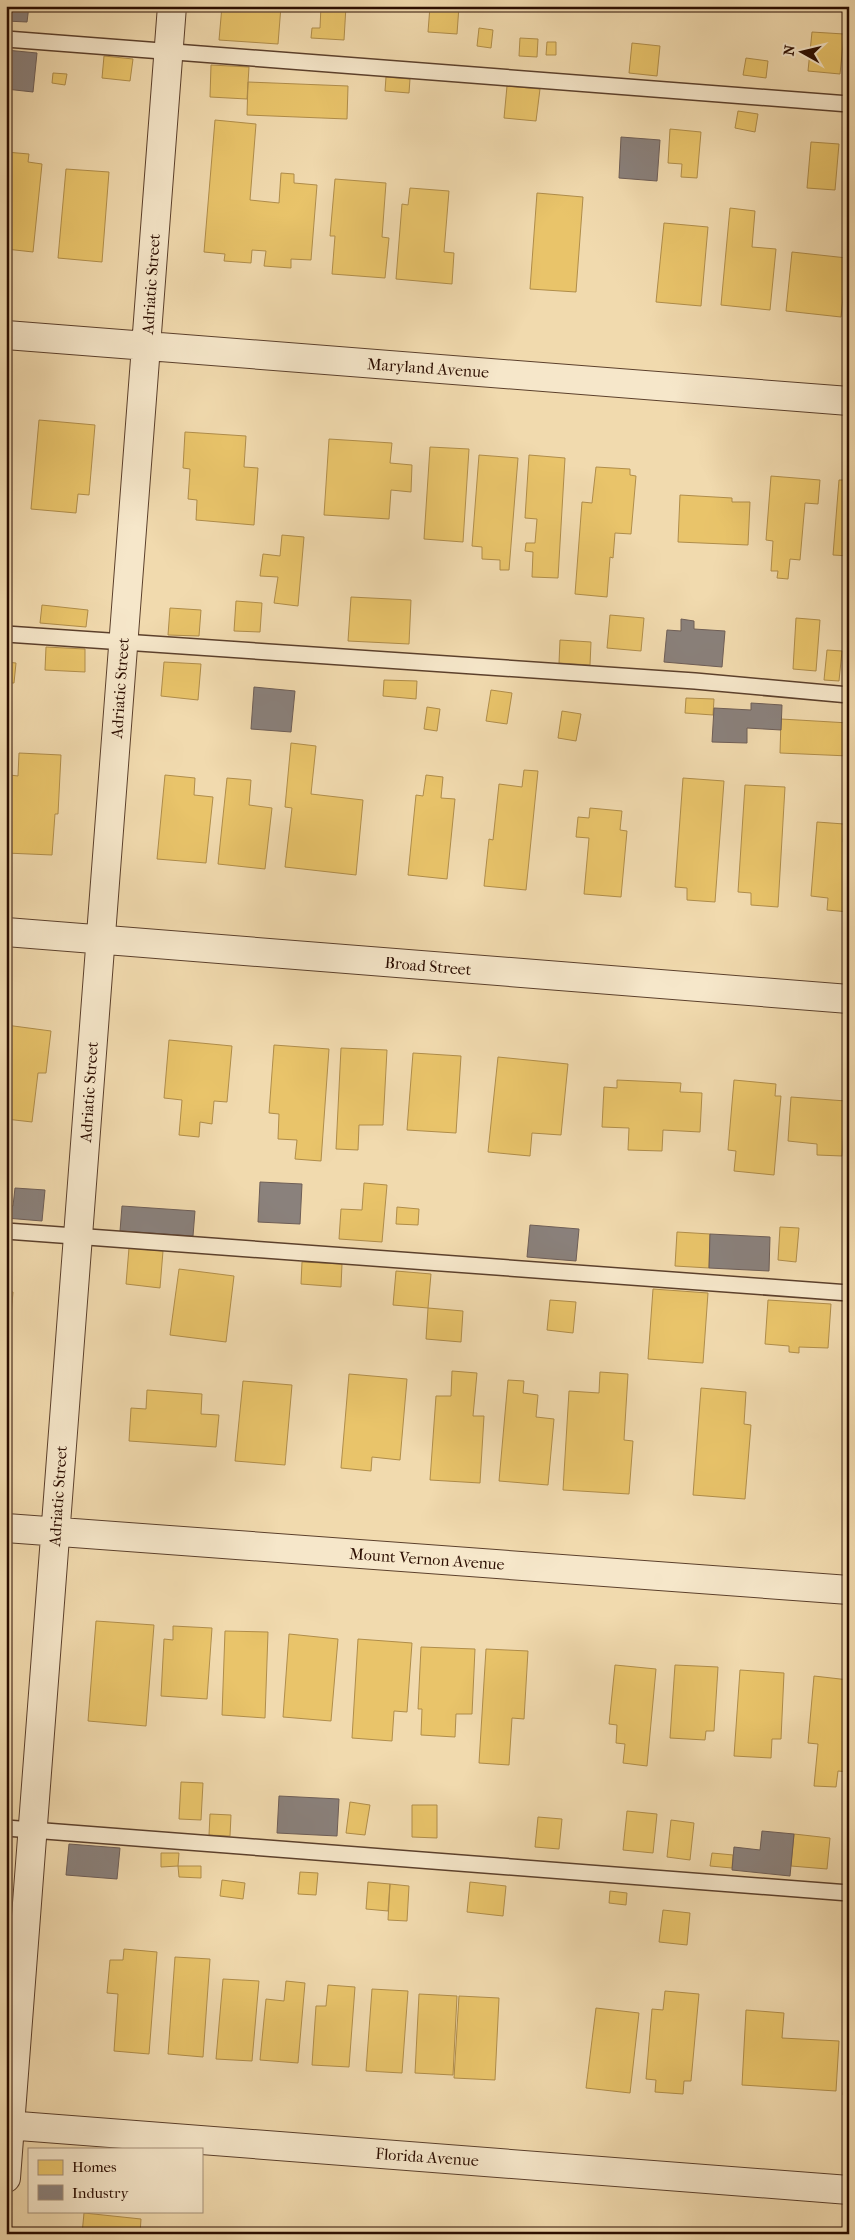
<svg xmlns="http://www.w3.org/2000/svg" width="855" height="2240" font-family="'IM FELL French Canon',serif">
<rect width="100%" height="100%" fill="#f1daae"/>
<filter id="stains"><feTurbulence type="fractalNoise" baseFrequency=".004" numOctaves="4"/><feColorMatrix values="0 0 0 0 .2 0 0 0 0 .09 0 0 0 0 .02 0 0 0 .5 -.17"/></filter>
<radialGradient id="worn" r=".72"><stop offset=".6" stop-color="#630" stop-opacity="0"/><stop offset="1" stop-color="#630" stop-opacity=".3"/></radialGradient>
<!-- homes -->
<path fill="#e9c46a" stroke="#b08d4a" d="M222,6H281L278,44L219,40Z
M321,6H346L344,40L311,38L312,28H320Z
M430,6H459L457,34L428,32Z
M479,28L493,30L491,48L477,46Z
M812,32L844,34L840,74L808,71Z
M520,38L538,39L537,57L519,56Z
M547,42H556V55H546Z
M632,43L660,46L657,76L629,73Z
M104,56L133,59L130,81L102,78Z
M746,58L768,61L766,78L743,75Z
M211,65L249,67L247,99L210,97Z
M53,73L67,74L65,85L52,83Z
M386,77L410,79L409,93L385,91Z
M248,82L348,86L347,119L247,115Z
M507,86L540,89L536,121L504,118Z
M738,111L758,114L755,132L735,128Z
M215,120L256,124L250,200L279,203L281,173L294,174V183L317,185L311,260L291,259V268L264,266L266,251L252,250L251,263L224,261L225,254L204,252Z
M670,129L701,132L697,178L681,177L682,164L668,163Z
M811,142L839,144L835,190L807,188Z
M6,152L29,154L28,162L42,164L33,252L6,249Z
M66,169L109,172L102,262L58,258Z
M335,179L386,183L382,237L389,238L385,278L332,274L335,236H330Z
M410,188L449,191L444,252L454,253L452,284L396,279L402,204L408,205Z
M537,193L583,197L576,292L530,289Z
M730,208L755,211L752,247L776,249L770,310L721,305Z
M664,223L708,227L701,306L656,302Z
M792,252L847,258L841,317L786,311Z
M39,420L95,425L89,495L78,494L76,513L31,509Z
M185,432L246,436L244,467L258,468L254,525L196,520L197,500L188,499L190,469L183,468Z
M329,439L392,443L390,463L412,465L411,492L391,490L389,519L324,515Z
M430,447L469,449L463,542L424,539Z
M479,455L518,458L509,570H500V560L482,559V547L472,546Z
M529,455L565,458L558,578L532,577L533,552L525,551L526,543H535L537,519L525,518Z
M596,467L630,469V475L636,476L631,534L615,533L613,558L610,557L607,597L575,594L582,502L592,503Z
M771,476L820,480L818,504L805,503L800,560L790,559L788,579L777,578L778,571H771L773,541L766,540Z
M839,480H849V556L833,555Z
M680,495L732,498V502H750L748,545L678,542Z
M282,535L304,537L298,606L274,603L278,577L260,576L263,554L280,556Z
M351,597L411,600L409,644L348,641Z
M236,601L262,603L260,632L234,631Z
M42,605L88,610L86,627L40,623Z
M170,608L201,610L199,636L168,635Z
M610,615L644,618L641,651L607,648Z
M796,618L820,620L816,671L793,669Z
M560,640L591,642L590,665L559,663Z
M46,647L85,649V672L45,670Z
M827,650L842,651L839,681L824,680Z
M6,662L16,663L14,683H6Z
M164,662L201,664L198,700L161,696Z
M384,680L417,681L416,699L383,696Z
M491,690L512,693L507,724L486,721Z
M686,698L714,699L713,715L685,713Z
M427,707L440,709L437,731L424,729Z
M562,711L581,714L576,741L558,738Z
M781,719L849,723V756L780,753Z
M291,743L316,746L311,794L363,800L356,875L285,867L292,808L285,807Z
M19,753L61,755L58,814H55L52,855L6,853L10,775L18,776Z
M524,770L538,771L526,890L484,886L489,839L493,840L499,784L522,787Z
M165,775L195,778L194,795L213,797L206,863L157,859Z
M426,775L443,777L441,798L455,799L447,879L408,875L416,795L423,796Z
M227,778L251,780L249,805L272,808L265,869L218,864Z
M683,778L724,781L715,902L687,900V888L675,887Z
M745,785L785,787L778,907L751,905V893L738,892Z
M590,808L622,811L620,830L627,831L621,897L584,894L589,838L576,837L578,817L589,818Z
M817,822L844,824L843,842L849,843V912L827,910L828,898L811,896Z
M6,1025L51,1031L46,1073H38L32,1122L6,1119Z
M169,1040L232,1046L227,1102L214,1101L212,1124L200,1122L199,1137L179,1135L182,1100L164,1098Z
M274,1045L329,1049L321,1161L295,1159L297,1140L278,1139L279,1114L269,1113Z
M341,1048L387,1050L383,1125H359L358,1150L336,1149Z
M413,1053L461,1056L456,1133L407,1130Z
M498,1057L568,1064L561,1135L532,1133L530,1156L488,1152Z
M617,1080L681,1083L680,1092L702,1093L700,1132L663,1130L662,1151L628,1150L629,1128L602,1127L604,1087L617,1088Z
M734,1080L776,1084L775,1096H781L774,1175L734,1171L736,1151L728,1150Z
M791,1097L846,1101L842,1156L817,1155V1144L788,1141Z
M364,1183L387,1185L382,1242L339,1239L341,1209L362,1210Z
M397,1207L419,1209L418,1225L396,1224Z
M780,1227L799,1228L796,1262L778,1260Z
M677,1232L710,1234L709,1268L675,1266Z
M129,1248L163,1251L160,1288L126,1284Z
M302,1262L342,1264L341,1287L301,1284Z
M179,1269L234,1276L226,1342L170,1335Z
M396,1271L431,1274L428,1308L393,1305Z
M653,1289L708,1293L703,1363L648,1359Z
M6,1291L13,1292L6,1376Z
M550,1300L576,1302L573,1333L547,1330Z
M768,1300L831,1304L828,1348L799,1347V1353L789,1352V1346L765,1344Z
M428,1308L463,1311L461,1342L426,1339Z
M452,1371L477,1373L473,1416H484L480,1483L430,1480L436,1396H451Z
M600,1372L628,1374L624,1440L633,1441L629,1494L563,1490L569,1391L599,1393Z
M349,1374L407,1379L400,1460L372,1457L371,1471L341,1468Z
M508,1380L524,1381L523,1393L538,1395L536,1417L554,1419L548,1485L499,1481Z
M243,1381L292,1385L285,1465L235,1461Z
M701,1388L746,1392L744,1424L751,1425L745,1499L693,1495Z
M147,1390L202,1394L201,1414L219,1415L216,1447L129,1441L131,1408L146,1409Z
M96,1621L154,1625L146,1726L88,1721Z
M173,1626L212,1628L207,1699L161,1696L164,1639L173,1640Z
M225,1631L268,1632L265,1718L222,1715Z
M289,1634L338,1639L331,1721L283,1717Z
M358,1639L412,1643L407,1712L394,1711L392,1741L352,1738Z
M421,1647L475,1649L472,1714H456L455,1737L421,1735L422,1709H418Z
M486,1649L528,1651L524,1719L512,1718L509,1765L479,1763Z
M615,1665L656,1669L647,1766L623,1763L625,1744L616,1743L617,1725L609,1724Z
M675,1665L718,1667L714,1731H706L705,1740L670,1738Z
M740,1670L784,1673L781,1739H772L771,1758L734,1756Z
M814,1676L849,1680V1772L838,1771L836,1787L814,1786L818,1744L808,1743Z
M181,1782L203,1783L201,1820L179,1819Z
M350,1802L370,1805L365,1835L346,1833Z
M412,1805H437V1838L412,1837Z
M627,1811L657,1814L653,1853L623,1850Z
M210,1814L231,1815L230,1836L209,1835Z
M538,1817L562,1819L559,1849L535,1847Z
M671,1820L694,1823L690,1860L667,1857Z
M794,1834L830,1838L827,1869L791,1866Z
M161,1853H179L178,1866L161,1867Z
M712,1853L733,1855L732,1868L710,1866Z
M178,1866H201V1878L179,1877Z
M300,1872L318,1873L316,1895L298,1894Z
M222,1880L245,1883L243,1899L220,1896Z
M368,1882L390,1884L388,1911L366,1909Z
M470,1882L506,1886L503,1916L467,1912Z
M390,1884L409,1886L407,1921L388,1920Z
M610,1891L627,1893L626,1905L609,1903Z
M663,1910L690,1913L687,1945L659,1942Z
M124,1949L157,1952L149,2054L114,2051L118,1994L107,1993L110,1960H123Z
M175,1957L210,1959L203,2057L168,2054Z
M223,1979L259,1981L252,2061L216,2059Z
M286,1981L305,1983L298,2063L260,2060L266,1999L284,2001Z
M328,1985L355,1987L349,2067L312,2065L316,2006H326Z
M372,1989L408,1991L402,2073L366,2071Z
M665,1991L699,1994L691,2081H684L683,2094L655,2092L656,2080L646,2079L652,2009L663,2010Z
M419,1994L457,1996L453,2075L415,2073Z
M459,1996L499,1998L495,2080L454,2078Z
M596,2008L639,2013L630,2093L586,2088Z
M746,2010L784,2013L782,2038L839,2041L836,2091L742,2085Z
M849,2014V2095H843Z
M84,2213L141,2219L140,2234H82Z"/>
<!-- industry -->
<path fill="#8a817c" stroke="#6e5e57" d="M6,6H29L27,22L6,21Z
M6,50L37,53L33,92L6,89Z
M621,137L660,140L657,181L619,178Z
M681,619L694,621V629L725,631L722,667L664,662L667,630L681,631Z
M254,687L295,691L291,732L251,729Z
M751,703L782,705L781,730L747,728V743L712,742L714,708L751,710Z
M260,1182L302,1184L300,1224L258,1222Z
M15,1188L45,1190L42,1221L6,1218V1206H13Z
M122,1206L195,1211L193,1236L120,1231Z
M530,1225L579,1229L576,1261L527,1257Z
M710,1234L770,1237L769,1271L709,1268Z
M279,1796L339,1799L337,1836L277,1833Z
M762,1831L794,1834L790,1876L732,1870L734,1847L760,1850Z
M69,1844L120,1848L117,1879L66,1875Z"/>
<g fill="none" stroke-linecap="round" stroke-linejoin="round">
<!-- service casing -->
<g stroke="#5c402c" stroke-width="18">
<path id="service" d="M6,39L849,104
M6,634L695,681L849,695
M6,1231L849,1293
M6,1828L849,1893"/>
</g>
<!-- minor casing -->
<g stroke="#5c402c" stroke-width="30">
<path id="minor" d="M6,335L849,401
M6,932L849,999
M6,1528L849,1590
M6,2125L849,2190
M6,2178L172,6"/>
</g>
<!-- service -->
<use href="#service" stroke="#f6e7ca" stroke-width="15"/>
<!-- minor -->
<use href="#minor" stroke="#f6e7ca" stroke-width="28"/>
</g>
<g text-anchor="middle" dominant-baseline="central" stroke-width="5" stroke-linejoin="round" paint-order="stroke">
<!-- street labels -->
<g font-size="16" fill="#2b0d00" stroke="#f6e7ca">
<text transform="translate(151 284) rotate(-86)">Adriatic Street</text>
<text transform="translate(428 368) rotate(4)">Maryland Avenue</text>
<text transform="translate(120 688) rotate(-86)">Adriatic Street</text>
<text transform="translate(428 966) rotate(5)">Broad Street</text>
<text transform="translate(89 1092) rotate(-86)">Adriatic Street</text>
<text transform="translate(58 1496) rotate(-86)">Adriatic Street</text>
<text transform="translate(427 1559) rotate(4)">Mount Vernon Avenue</text>
<text transform="translate(427 2157) rotate(4)">Florida Avenue</text>
</g>
</g>
<!-- margin -->
<rect width="855" height="2240" fill="none" stroke="#f1daae" stroke-width="25"/>
<rect x="8" y="8" width="840" height="2225" fill="none" stroke="#2b0d00" stroke-width="2.5"/>
<rect x="12" y="12" width="830" height="2215" fill="none" stroke="#2b0d00"/>
<!-- legend -->
<rect x="28" y="2148" width="175" height="65" fill="#f6e7ca" stroke="#a59079"/>
<rect x="38" y="2160" width="25" height="15" fill="#e9c46a" stroke="#a59079"/>
<text x="72" y="2172" font-size="15" fill="#2b0d00">Homes</text>
<rect x="38" y="2185" width="25" height="15" fill="#8a817c" stroke="#a59079"/>
<text x="72" y="2198" font-size="15" fill="#2b0d00">Industry</text>
<!-- north arrow -->
<g transform="translate(802 52) rotate(278)" stroke="#f6e7ca" stroke-width="4" paint-order="stroke">
<path d="M0-4L9 19L0 12L-9 19Z" fill="#2b0d00"/>
<text y="-8" font-size="14" font-weight="bold" text-anchor="middle" fill="#2b0d00">N</text>
</g>
<rect width="100%" height="100%" filter="url(#stains)"/>
<rect width="100%" height="100%" fill="url(#worn)"/>
</svg>
